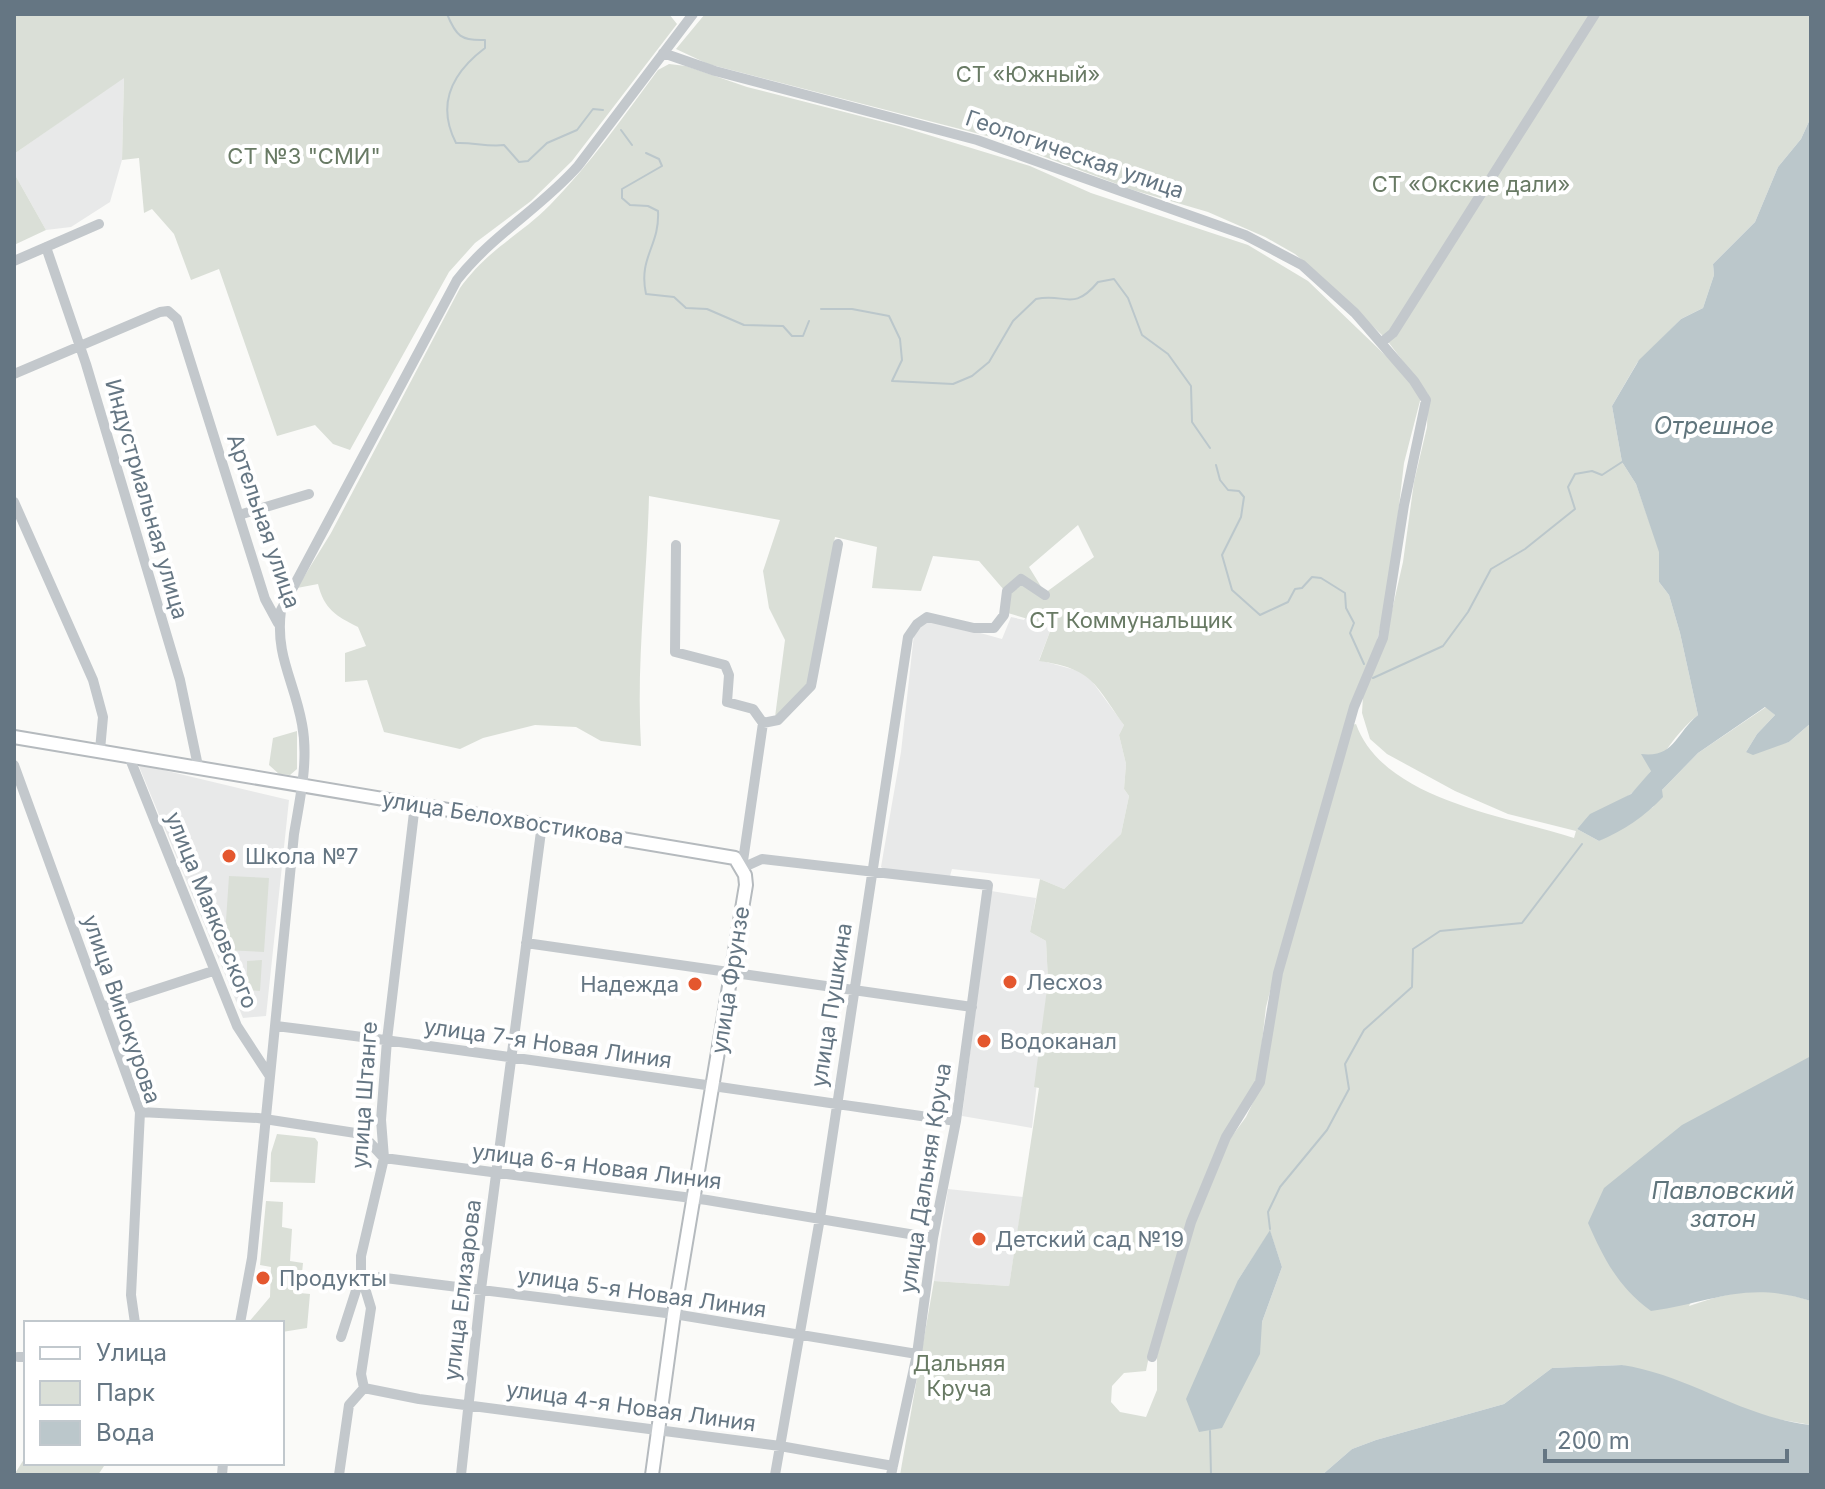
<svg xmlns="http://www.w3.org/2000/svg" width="1825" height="1489" font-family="Inter,sans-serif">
<rect width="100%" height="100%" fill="#fafaf8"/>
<!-- built -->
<path fill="#e8e9e9" d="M124,77L122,160L110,202L71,227L46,230L14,173V154Z
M1011,617L1024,620L1026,617L1052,626L1039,660L1086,673L1124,725L1119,735L1126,764L1124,789L1129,796L1121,834L1064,889L1040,879L952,869L950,876L887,872L881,867L901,752L914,634L918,626L930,619L1002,639Z
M138,764L289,800L266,1016L243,1018Z
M991,891L1036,898L1030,932L1046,941L1048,981L1032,1128L962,1116Z
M948,1189L1023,1197L1009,1286L934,1281Z"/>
<!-- green -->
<path fill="#dadfd7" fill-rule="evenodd" d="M14,14H669L677,24L572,161L531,201L475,243L449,272L350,450L333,444L315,425L277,436L219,269L191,280L174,234L152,209L144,213L139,158L122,160L124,78L14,154Z
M705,14H1811V117L1801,139L1778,167L1755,222L1713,264L1714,275L1703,308L1681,319L1637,363L1612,406L1622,462L1636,484L1660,552L1659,582L1669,595L1680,633L1698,715C1671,736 1658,767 1634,791C1616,808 1596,806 1577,829L1599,841L1653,807L1662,790L1698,753L1766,707L1775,715L1757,734L1746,752L1789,742L1811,723V1056L1689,1306C1736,1290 1764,1285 1811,1301V1425L1760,1416L1622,1365L1552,1368L1504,1404L1376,1440L1352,1449L1322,1475H900L934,1281L1009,1286L1039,1088L1034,1087L1048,981L1046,941L1030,932L1040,879L1064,889L1121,834L1129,796L1124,789L1126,764L1119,735L1124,725C1094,683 1093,669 1039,661L1052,626L1001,611L1004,590L979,561L933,556L921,591L872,588L877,547L835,537L809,682L775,717L785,640L769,608L763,571L780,520L649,496C647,580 636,663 641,746L601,741L576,727L535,725L483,738L460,749L384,732L367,680L345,682V653L366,646L358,627C336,616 324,609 318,584L297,588L331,533L460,288C489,248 518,237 550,205C591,163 624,116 658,70L669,64L686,66L747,87L899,126L1030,166L1091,193L1248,245L1308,281L1409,378L1421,397L1404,463L1390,582L1377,641L1280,952L1266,1007L1258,1077L1229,1124L1150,1351L1146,1371L1124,1373L1112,1386L1111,1402L1120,1412L1146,1417L1157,1390V1356L1195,1222L1227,1143L1246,1117L1260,1088L1270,1017L1352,725L1356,724C1383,800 1507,816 1574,838L1576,831L1508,814L1455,791L1387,754L1370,739L1362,713L1363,696L1385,641L1403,562L1414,482L1427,427L1428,394L1386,339L1321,276L1295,254L1265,237L1208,212L1133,190L991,137L708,64L676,49ZM1078,525L1094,557L1045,593L1029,567ZM1270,1231L1282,1267L1262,1322L1238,1280Z
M14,173L46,230L14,245Z
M297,731V769L290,775L279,774L269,765L273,738Z
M229,876L269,878L264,952L224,950Z
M262,960L260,991L247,990V961Z
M277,1134L315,1138L318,1142L315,1183L270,1182L271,1153Z
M266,1201L283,1202L282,1227L292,1229L290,1261L303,1263L300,1293L310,1294L307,1328L282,1332V1323H248L270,1297L271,1267L260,1265Z
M26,1456V1463H106L98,1475H14Z"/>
<!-- water -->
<path fill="#bbc7cb" d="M1811,117V723L1789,742L1753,755L1746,752L1757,734L1775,715L1765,707L1698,753L1662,790L1663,797C1645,816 1623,831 1599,841L1577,829L1590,814L1631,794L1651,771L1641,754C1675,758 1675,734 1698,715L1680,633L1669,595L1659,582V552L1636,484L1622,462L1612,406L1639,360L1681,319L1703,308L1714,275L1713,264L1755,222L1778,167L1801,139Z
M1811,1056V1301C1746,1280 1714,1302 1651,1311C1618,1287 1604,1259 1588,1223L1604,1188L1682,1125Z
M1270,1230L1282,1267L1262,1322L1260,1354L1222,1428L1199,1432L1186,1399L1238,1280Z
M1622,1365C1689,1375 1743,1418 1811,1425V1475H1322L1352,1449L1376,1440L1504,1404L1552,1368Z"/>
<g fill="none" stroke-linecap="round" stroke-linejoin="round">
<!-- stream -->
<path stroke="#bbc7cb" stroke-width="2" d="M447,14C456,36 461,41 485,40V48C452,73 436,104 456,143C473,142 486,147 504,145L519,162L528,161L547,143L577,130L593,109L603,110
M621,130L632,145
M646,153L659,159L662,166L622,189V198L630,205L648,206L658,211C660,246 638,257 646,294L674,297L686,308L707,309L744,325L783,326L792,336H803L809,321
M821,309H852L889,316L900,339L902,360L892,381L953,384L972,376L989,362L1013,321L1036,299C1065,292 1072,313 1098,282L1114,279L1128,298L1142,335L1168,354L1191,386L1192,422L1210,448
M1216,465L1220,480L1228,490L1239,491L1244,497L1241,517L1222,555L1232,590L1260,615L1288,602L1295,589L1302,588L1312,577L1321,578L1345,593L1346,608L1354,623L1350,633L1364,664
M1373,678L1443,646L1468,612L1491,569L1525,549L1575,509L1568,487L1575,474L1592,471L1602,475L1622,462
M1270,1229L1268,1212L1280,1187L1327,1130L1349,1089L1345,1064L1364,1030L1412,987L1413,949L1440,931L1522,923L1582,844
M1210,1431L1211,1475"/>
<!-- major casing -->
<g stroke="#b5babe" stroke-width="16">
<path id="major" d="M14,737L735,858L745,875L746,885L674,1314L652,1475"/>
</g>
<!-- minor -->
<path stroke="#c3c8cc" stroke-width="10" d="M663,53L715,71L977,140L1245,235L1302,265L1355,313L1414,381L1426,400L1404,505L1383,638L1354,707L1278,973L1260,1082L1226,1137L1191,1222L1152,1357
M46,247L86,364L180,680L198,766
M14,261L99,224
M1382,342L1393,333L1595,14
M14,374L160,312L168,311L177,319L265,599L278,623
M14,502L93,680L103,717L100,750
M239,515L309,494
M676,545L675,652L725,665L729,675L727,702L753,709L763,723L742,868
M763,723L778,720L811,686L838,544
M128,754L237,1026L269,1075
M14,765L140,1112L131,1295L135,1323
M742,868L762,859L988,885L956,1121L933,1238L917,1354L891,1475
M526,943L972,1007
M102,1007L213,971
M276,1026C503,1054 729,1089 956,1121
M140,1112L258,1118L362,1134L384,1158L707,1200L933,1238
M240,1323L252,1258L294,834C300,798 309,760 302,724C294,680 275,656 281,610L457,280C492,235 541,208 578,166L693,14
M341,1337L361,1275L674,1314L917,1354
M18,1357H26
M364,1388L419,1399L780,1446L893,1466
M222,1475L223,1463
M339,1475L349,1405L364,1388L361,1374L371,1308L361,1275V1256L384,1158L381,1120L387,1040L415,804
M461,1475L481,1289L542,824
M775,1475L820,1218L908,637L917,624L927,617L974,628H994L1004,615L1007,591L1021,579L1045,595"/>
<!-- major -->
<use href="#major" stroke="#fff" stroke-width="12"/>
</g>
<!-- markers -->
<g fill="#e4572e" stroke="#fff" stroke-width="3">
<circle cx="229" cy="856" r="8"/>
<circle cx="1010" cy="982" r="8"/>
<circle cx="695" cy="984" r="8"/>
<circle cx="984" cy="1041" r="8"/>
<circle cx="979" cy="1239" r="8"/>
<circle cx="263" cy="1278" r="8"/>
</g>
<g text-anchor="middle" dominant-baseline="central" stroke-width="8" stroke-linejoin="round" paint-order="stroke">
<!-- park labels -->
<g font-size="22" fill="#687a64" stroke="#fff">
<text x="1028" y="74">СТ «Южный»</text>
<text x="304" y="156">СТ №3 "СМИ"</text>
<text x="1471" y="184">СТ «Окские дали»</text>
<text x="1131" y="620">СТ Коммунальщик</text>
<text x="959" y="1363">Дальняя<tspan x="959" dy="25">Круча</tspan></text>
</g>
<!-- street labels -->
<g font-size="22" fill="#657683" stroke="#fff">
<text transform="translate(1075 154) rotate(19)">Геологическая улица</text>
<text transform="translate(147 499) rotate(74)">Индустриальная улица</text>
<text transform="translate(264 521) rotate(71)">Артельная улица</text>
<text transform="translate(503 818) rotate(9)">улица Белохвостикова</text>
<text transform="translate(212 910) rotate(68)">улица Маяковского</text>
<text transform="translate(730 980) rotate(-81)">улица Фрунзе</text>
<text transform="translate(831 1005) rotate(-81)">улица Пушкина</text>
<text transform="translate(122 1009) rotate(71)">улица Винокурова</text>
<text transform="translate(548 1043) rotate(8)">улица 7-я Новая Линия</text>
<text transform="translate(364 1095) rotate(-86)">улица Штанге</text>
<text transform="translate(597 1166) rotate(7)">улица 6-я Новая Линия</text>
<text transform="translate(925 1178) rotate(-81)">улица Дальняя Круча</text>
<text transform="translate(462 1290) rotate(-83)">улица Елизарова</text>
<text transform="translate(642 1292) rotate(8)">улица 5-я Новая Линия</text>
<text transform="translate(631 1406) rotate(8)">улица 4-я Новая Линия</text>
</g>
<!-- poi labels -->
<g font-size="22" fill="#657683" stroke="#fff" text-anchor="start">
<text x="245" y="856">Школа №7</text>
<text x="1026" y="982">Лесхоз</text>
<text x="679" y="984" text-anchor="end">Надежда</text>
<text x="1000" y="1041">Водоканал</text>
<text x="995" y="1239">Детский сад №19</text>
<text x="279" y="1278">Продукты</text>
</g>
<!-- water labels -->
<g font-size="24" font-style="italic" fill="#60757c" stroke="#fff">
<text x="1714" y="425">Отрешное</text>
<text x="1723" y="1190">Павловский<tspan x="1723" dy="28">затон</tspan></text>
</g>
</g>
<!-- border -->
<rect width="1825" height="1489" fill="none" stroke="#657683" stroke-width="32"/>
<!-- legend -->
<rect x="24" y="1321" width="260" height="144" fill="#ffffff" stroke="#c1c8cd" stroke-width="2"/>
<rect x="40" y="1347" width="40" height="12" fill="#ffffff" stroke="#c1c8cd" stroke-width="2"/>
<text x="96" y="1361" font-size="24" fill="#657683">Улица</text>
<rect x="40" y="1381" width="40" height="24" fill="#dadfd7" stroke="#c1c8cd" stroke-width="2"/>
<text x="96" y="1401" font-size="24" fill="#657683">Парк</text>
<rect x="40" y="1421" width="40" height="24" fill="#bbc7cb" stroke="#c1c8cd" stroke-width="2"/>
<text x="96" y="1441" font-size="24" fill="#657683">Вода</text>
<!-- scale -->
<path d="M1545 1449v12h242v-12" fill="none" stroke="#657683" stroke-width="4"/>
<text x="1557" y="1449" font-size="24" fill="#657683" stroke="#ffffff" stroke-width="6" paint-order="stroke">200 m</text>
</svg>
